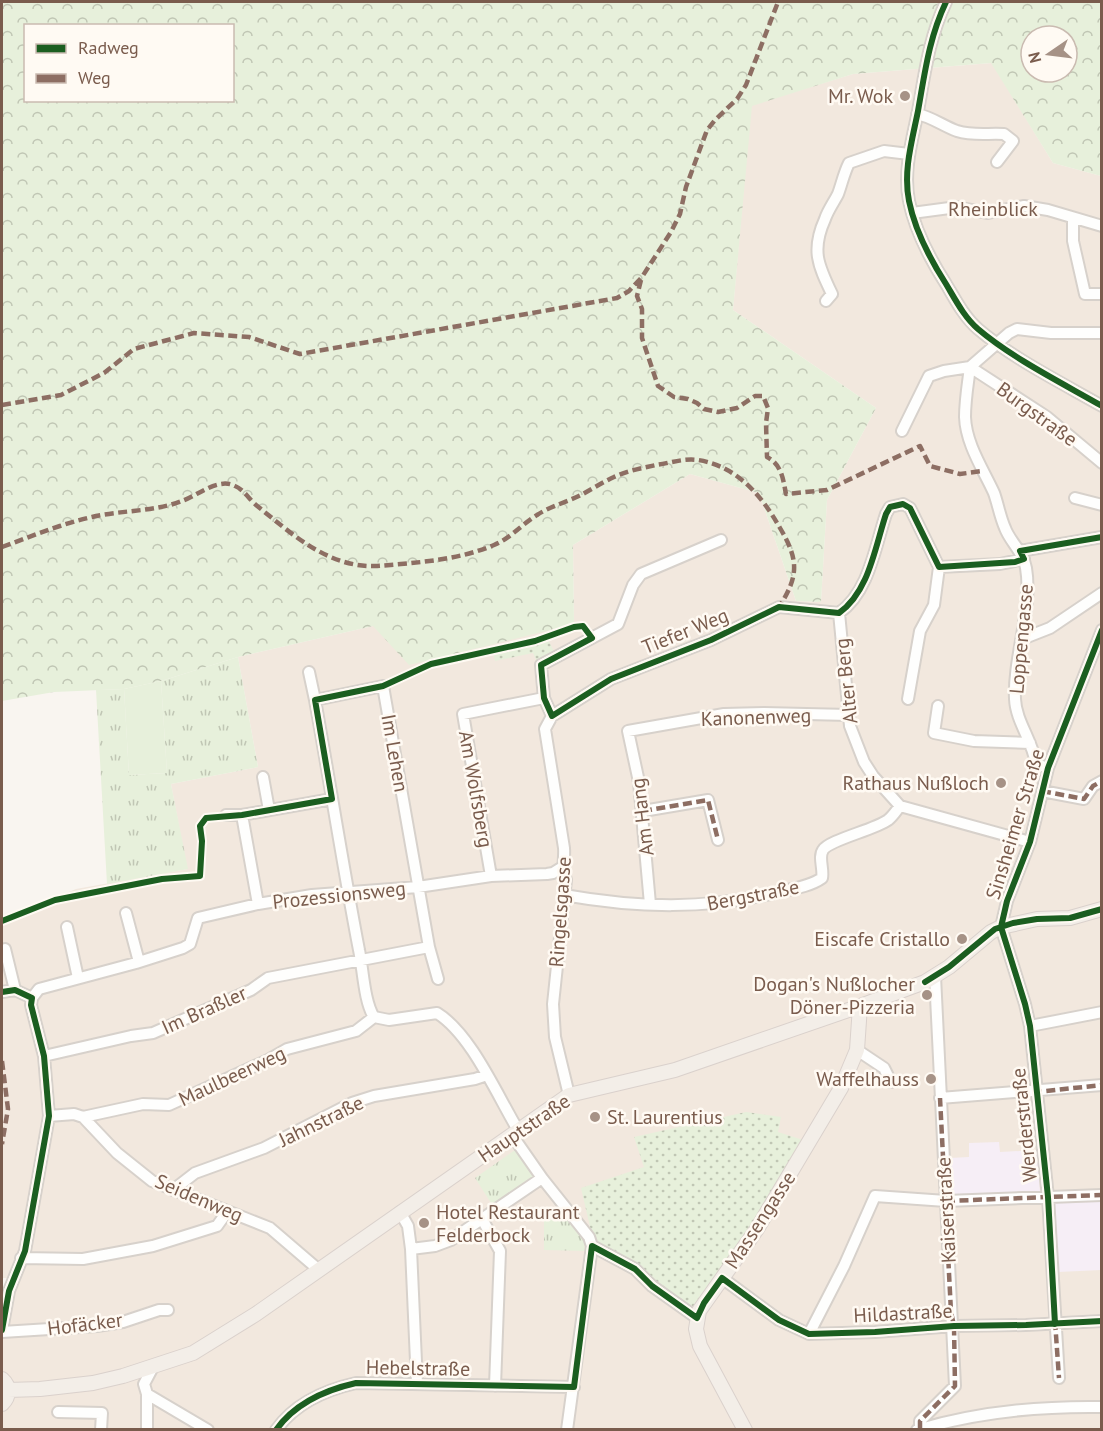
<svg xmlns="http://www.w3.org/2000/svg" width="1103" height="1431" font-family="'PT Sans',sans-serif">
<defs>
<pattern id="grass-tufts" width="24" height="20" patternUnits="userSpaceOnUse" patternTransform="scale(1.5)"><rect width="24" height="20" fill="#e7f0db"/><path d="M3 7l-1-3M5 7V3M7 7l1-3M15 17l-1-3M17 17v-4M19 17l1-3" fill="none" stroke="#c0c6b4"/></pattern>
<pattern id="forest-crowns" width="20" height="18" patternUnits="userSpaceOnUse" patternTransform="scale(1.5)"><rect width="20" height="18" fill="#e7f0db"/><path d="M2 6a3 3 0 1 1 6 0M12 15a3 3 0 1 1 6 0" fill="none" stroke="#c0c6b4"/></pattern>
<pattern id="park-dots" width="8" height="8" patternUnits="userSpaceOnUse" patternTransform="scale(1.5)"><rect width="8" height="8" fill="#e7f0db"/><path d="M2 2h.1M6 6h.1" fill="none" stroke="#c0c6b4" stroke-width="1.8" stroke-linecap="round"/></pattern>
</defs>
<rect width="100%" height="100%" fill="#f9f5f0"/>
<!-- residential -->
<path fill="#f2e8de" d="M992,63L1053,163L1101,176V1429H2V1307L7,1278H2V920L76,889L187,869L171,784L258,767L238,657L373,626L574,623L573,545L690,474L759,493L796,601L821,602L827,500L876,408L733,310L751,105L853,74Z"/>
<!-- education -->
<path fill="#f6eef6" d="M999,1142L1000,1152L1037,1150L1040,1192L952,1196L950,1158L969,1157V1143Z
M1101,1201V1270L1058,1272L1054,1203Z"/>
<!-- grass -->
<path fill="url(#grass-tufts)" d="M238,657L258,767L171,784L188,869L107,884L96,690L124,689L129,775L167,773L161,681Z
M515,1150L534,1177L493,1206L475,1178Z
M561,1208L584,1239L585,1251L544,1250V1215Z"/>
<!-- forest -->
<path fill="url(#forest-crowns)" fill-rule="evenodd" d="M2,2H1101V176L1053,163L991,63L853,74L752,106L733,310L876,408L827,500L821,602L796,601L759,493L690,474L573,545L574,624L409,665L373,626L238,657L161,681L124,689L54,692L2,701ZM26,26H232V100H26ZM1031,36H1067V72H1031Z"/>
<!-- park -->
<path fill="url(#park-dots)" d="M548,639L555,654L537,662L533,653L495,661L493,653Z
M746,1112L781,1117L778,1132L803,1140L792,1165L694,1311L594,1244L581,1188L644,1167L634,1137Z"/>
<!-- garden -->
<path fill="#e7f0db" d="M161,681L167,773L129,775L124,689Z"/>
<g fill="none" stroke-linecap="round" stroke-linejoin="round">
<!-- minor casing -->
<g stroke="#d7d1cb" stroke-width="14">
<path id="minor" d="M946,2C929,38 925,72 918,111C912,141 903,171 909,201C915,231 930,259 946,284C955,299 964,317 978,329C1012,358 1062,383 1102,406
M917,114C932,117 943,126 957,131C973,136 988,133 1004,134L1013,141L997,162
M912,213L957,207L987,213L1024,206L1048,210L1102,226
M1073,219V241L1085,294H1102
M826,301L832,294C818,265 811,250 825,219C828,210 834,202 838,194C842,183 844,173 849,163L884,151L909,154
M970,367L1047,417L1102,463
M902,431L929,376L944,371L970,367
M1075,498L1102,505
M1020,551L1102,537
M939,567L1000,564L1024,559
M839,613L850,726L864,762L873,776L900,806L1030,842
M839,613C869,592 875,547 886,514L890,507L903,504L910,508L939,567L934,605L920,631L908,699
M1022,639L1050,628L1102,593
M309,672L315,700
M938,706L934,733L974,741L1030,743
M552,716L544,698L541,665L618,624L633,585L641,574L721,540
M1048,768L1036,764C1033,741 1016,722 1015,699C1013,657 1033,609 1026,568C1023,551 1010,542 1005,528C1000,517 998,504 994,493C983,469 966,444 965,417C965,400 968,383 970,367L1009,333L1017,329L1051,333H1102
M263,777L269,810
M1042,791L1084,799L1093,786L1102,781
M643,811L708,800L718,840
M226,815H242L332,799
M242,815L258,904
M491,876L463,714L544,698
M564,895C637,908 707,910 779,892C793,889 811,886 822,878C824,869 818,857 823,850C829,840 874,830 888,820C893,816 896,811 900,806
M650,904L639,782L628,731L724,714L764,713L849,715
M126,913L139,962
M67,927L78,978
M429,947L438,979
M5,949L15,990
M2,992L15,990L32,998
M1030,1026L1102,1012
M857,1050L884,1068L891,1082
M44,1056L131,1036L153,1033L251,990L268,978L429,947L383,686L315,700C330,783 343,867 359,950C363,968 364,1002 374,1017L389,1020L437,1013C471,1034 497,1095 518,1130
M569,1095L555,1037L553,1004L566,880C561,868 565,860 564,848L545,729L552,716L611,679L711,640L779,607L839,613
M940,1098L1102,1085
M49,1116L74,1114L83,1117L117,1153L152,1181L270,1228L319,1270
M83,1117L143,1104L169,1105L268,1060L287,1049L356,1031L374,1017
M512,1135L542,1178L589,1237L592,1246L567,1430
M173,1190L195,1173L264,1148L352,1103L374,1096L475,1079L487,1075
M400,1212L408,1226L411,1249L417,1384
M482,1219L500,1251L495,1386
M592,1246L635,1269L652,1286L697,1318
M411,1249L435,1246L451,1240L542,1178
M21,1258L83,1259L153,1246L217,1226L227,1212
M722,1278L779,1320L809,1334L875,1332L954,1326L1026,1325L1102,1321
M2,1330L9,1291L25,1251L49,1116L44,1056L31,1005L32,998L39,989L136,963L183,948L190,944L198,918L258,904L312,895L418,887L491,876L547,874L553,873L561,868
M2,1332L97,1326L123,1322L159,1310H168
M809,1334L844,1266L875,1196L946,1201L1102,1195
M153,1367L144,1384L147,1394L208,1430
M1059,1378L1048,1197L1030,1026L1025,1004L1001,927L1007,901L1030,842L1048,768L1102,630
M58,1412L102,1413L101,1430
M920,1429V1421L955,1386L935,976
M147,1430V1394
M276,1430C295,1403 325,1390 356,1383L574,1387
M917,1430C977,1412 1039,1406 1102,1407"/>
</g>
<!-- major casing -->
<g stroke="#dad1cc" stroke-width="16">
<path id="major" d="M2,1379C10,1386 10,1396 2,1404
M8,1390L40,1389L93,1383L123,1376L193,1353L256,1314L569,1095L675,1070L860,1006L925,982L949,967L991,932L1001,927L1037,919L1070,918L1102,909
M745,1430L700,1346L696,1329L699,1311L757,1229L841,1088L857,1050L860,1006"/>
</g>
<!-- minor -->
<use href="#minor" stroke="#fefefd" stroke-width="10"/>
<!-- major -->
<use href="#major" stroke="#f3eee8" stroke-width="14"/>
<!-- quiet -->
<path stroke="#8d6e63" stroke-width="4.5" stroke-dasharray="9 4.5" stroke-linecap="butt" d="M641,280L637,296L642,309V338L658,386L674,397L688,399L697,403L704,409L718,412L737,408L755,396H763L768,408L766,423L767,457C782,465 783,479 786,494L827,490L920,446L930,466L960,474L982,471
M2,405L61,395L104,373L134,349L194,333L249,337L300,354L617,298L629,291L642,277L671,232L680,214L686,187L707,130L715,120L737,99L746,85L778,2
M2,547C32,536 61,524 92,517C121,510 154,512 182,501C197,496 218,477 235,486C243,489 250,500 256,505C292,534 328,568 377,566C415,563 459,560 494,545C511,538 522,524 537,515C551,506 567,502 581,495C592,489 603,482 614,477C627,471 642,468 656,465C670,463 684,458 698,460C737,466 762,496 780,528C799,560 799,576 779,607
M1042,791L1084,799L1093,786L1102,781
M643,811L708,800L718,840
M2,1061L8,1109L2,1144
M1038,1096L1037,1092L1102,1085
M946,1201L1102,1195
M1055,1321L1059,1378
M920,1429V1421L955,1386L954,1326L951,1312L940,1098"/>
<!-- cycleway casing -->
<g stroke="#fffaf3" stroke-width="10">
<path id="cycleway" d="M946,2C929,38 925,72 918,111C912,141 903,171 909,201C915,231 930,259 946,284C955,299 964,317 978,329C1012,358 1062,383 1102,406
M2,921L55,900L162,879L200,876L202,841L200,826L206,818L242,815L332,799L315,700L383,686L431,664L535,641L574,627L583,626L592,638L541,665L544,698L552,716L611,679L711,640L779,607L839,613C869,592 875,547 886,514L890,507L903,504L910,508L939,567L1015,562L1024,559L1020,551L1102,537
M1001,927L1025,1004L1030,1026L1048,1197L1055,1324
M1001,927L1007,901L1030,842L1048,768L1102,630
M925,982L949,967L995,929L1013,923L1037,919L1070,918L1102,909
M2,992L15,990L32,998L31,1005L44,1056L49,1116L25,1251L9,1291L2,1330
M276,1430C295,1403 325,1390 356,1383L574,1387L592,1246L635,1269L652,1286L697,1318L704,1303L722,1278L779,1320L809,1334L875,1332L954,1326L1026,1325L1102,1321"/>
</g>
<!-- cycleway -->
<use href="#cycleway" stroke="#1b5e20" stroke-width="6"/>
</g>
<!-- markers -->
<g fill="#a69286" stroke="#fffaf3" stroke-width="2">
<circle cx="905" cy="96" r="6"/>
<circle cx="1001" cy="783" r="6"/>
<circle cx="962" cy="939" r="6"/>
<circle cx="927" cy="995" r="6"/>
<circle cx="931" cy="1079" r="6"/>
<circle cx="595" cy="1117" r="6"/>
<circle cx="424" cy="1223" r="6"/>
</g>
<g text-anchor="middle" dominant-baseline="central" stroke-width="5" stroke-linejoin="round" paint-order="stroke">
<!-- poi labels -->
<g font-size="20" fill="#7a5c4d" stroke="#fffaf3" text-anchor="end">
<text x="893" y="96">Mr. Wok</text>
<text x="989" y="783">Rathaus Nußloch</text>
<text x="950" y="939">Eiscafe Cristallo</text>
<text x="915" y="984">Dogan's Nußlocher<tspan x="915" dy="23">Döner-Pizzeria</tspan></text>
<text x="919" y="1079">Waffelhauss</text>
<text x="607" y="1117" text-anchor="start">St. Laurentius</text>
<text x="436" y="1212" text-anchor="start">Hotel Restaurant<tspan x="436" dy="23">Felderbock</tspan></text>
</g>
<!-- street labels -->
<g font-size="20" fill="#7a5c4d" stroke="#fffaf3">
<text x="993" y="209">Rheinblick</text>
<text transform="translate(1037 414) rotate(36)">Burgstraße</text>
<text transform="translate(685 631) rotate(-22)">Tiefer Weg</text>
<text transform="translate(1021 639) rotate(-85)">Loppengasse</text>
<text transform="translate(846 681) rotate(-96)">Alter Berg</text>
<text transform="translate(756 717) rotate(-2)">Kanonenweg</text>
<text transform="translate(395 753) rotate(80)">Im Lehen</text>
<text transform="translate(476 789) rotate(80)">Am Wolfsberg</text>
<text transform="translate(642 817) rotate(-97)">Am Hang</text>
<text transform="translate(1015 824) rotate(-73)">Sinsheimer Straße</text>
<text transform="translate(339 895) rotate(-6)">Prozessionsweg</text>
<text transform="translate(753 895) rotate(-11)">Bergstraße</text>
<text transform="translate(560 912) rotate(-86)">Ringelsgasse</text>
<text transform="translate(204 1010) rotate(-24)">Im Braßler</text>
<text transform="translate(232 1076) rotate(-25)">Maulbeerweg</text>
<text transform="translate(321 1121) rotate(-26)">Jahnstraße</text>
<text transform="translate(1024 1125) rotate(-96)">Werderstraße</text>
<text transform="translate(524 1128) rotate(-34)">Hauptstraße</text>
<text transform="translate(199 1198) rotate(23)">Seidenweg</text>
<text transform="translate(946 1210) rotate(-93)">Kaiserstraße</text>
<text transform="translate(760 1220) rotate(-57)">Massengasse</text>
<text transform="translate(903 1313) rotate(-3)">Hildastraße</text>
<text transform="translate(85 1324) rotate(-7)">Hofäcker</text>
<text transform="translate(418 1368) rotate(1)">Hebelstraße</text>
</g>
</g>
<!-- border -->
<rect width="1103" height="1431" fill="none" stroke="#7a5c4d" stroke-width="6"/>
<!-- legend -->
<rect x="24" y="24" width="210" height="78" fill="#fffaf3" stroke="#cabbb1" stroke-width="1.5"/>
<rect x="36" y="44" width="30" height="9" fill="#1b5e20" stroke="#cabbb1" stroke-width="1.5"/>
<text x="78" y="54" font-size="18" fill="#7a5c4d">Radweg</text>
<rect x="36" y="74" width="30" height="9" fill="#8d6e63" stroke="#cabbb1" stroke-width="1.5"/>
<text x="78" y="84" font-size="18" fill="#7a5c4d">Weg</text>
<!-- north arrow -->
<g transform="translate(1049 54) rotate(256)"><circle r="28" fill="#fffaf3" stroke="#cabbb1" stroke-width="1.5"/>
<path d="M0-4.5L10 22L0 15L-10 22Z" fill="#a69286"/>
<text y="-9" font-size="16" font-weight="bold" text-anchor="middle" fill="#7a5c4d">N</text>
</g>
</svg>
